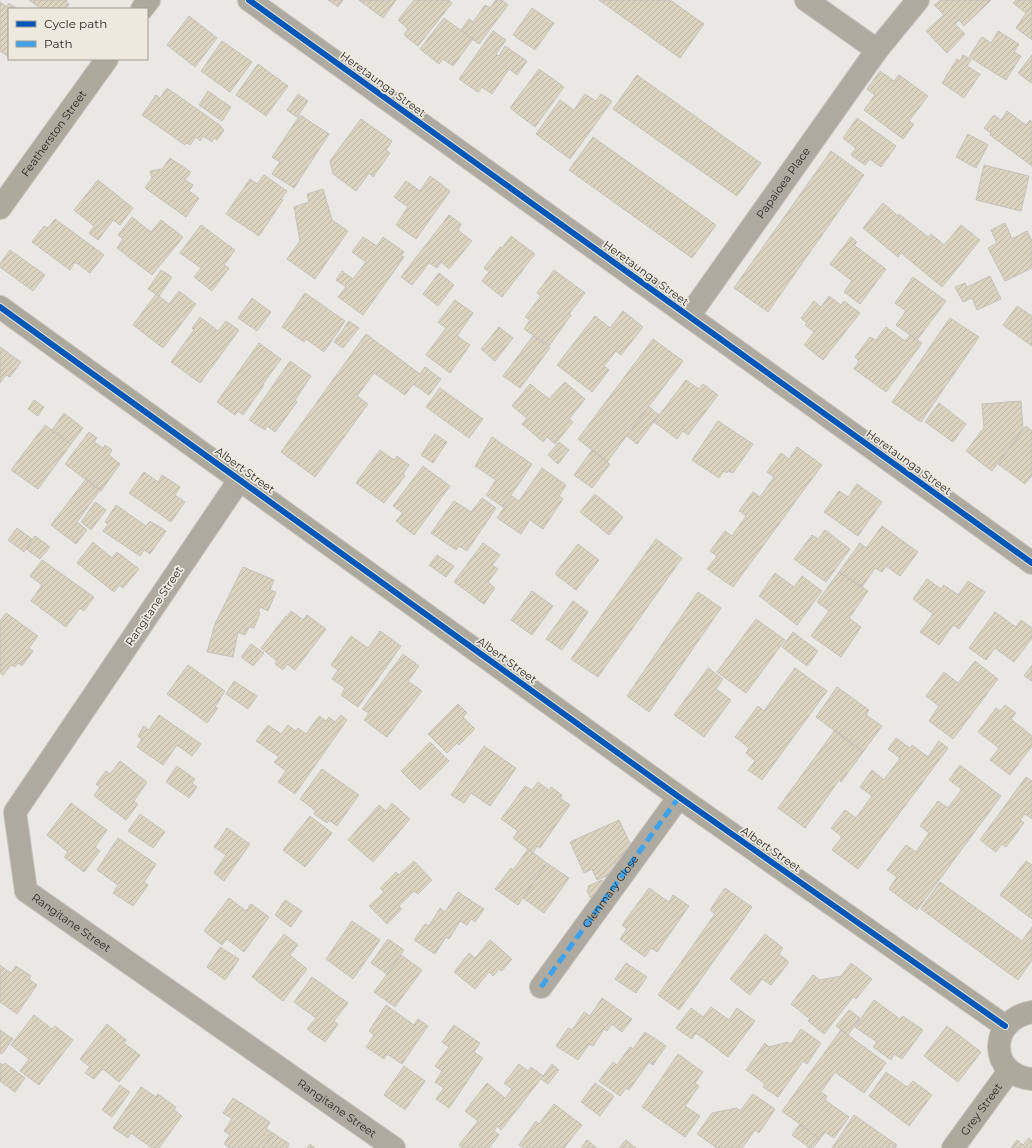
<svg xmlns="http://www.w3.org/2000/svg" width="1032" height="1148" viewBox="0 0 1032 1148" font-family="Montserrat,sans-serif">
<defs>
<pattern id="building-hatch" width="6" height="6" patternUnits="userSpaceOnUse"><rect width="6" height="6" fill="#dad3c0"/><path d="M-1 1l2-2M0 6l6-6M5 7l2-2" fill="none" stroke="#bbb5a5"/></pattern>
</defs>
<rect width="100%" height="100%" fill="#eae8e2"/>
<path fill="url(#building-hatch)" stroke="#c4c2bd" d="M29 0H67L66 2 69 4 66 9H41Z
M328 0H343L338 7Z
M359 0H396L383 18Z
M414 0H449L452 3 418 46 404 35 408 29 398 20Z
M496 0H502L508 5 479 44 461 30 469 19 473 22 485 5 490 8Z
M599 0H670L704 24 680 58Z
M940 0H991L964 26 959 20 955 24 965 34 947 53 926 31 944 15 934 5Z
M1016 0H1032V40L1016 28 1026 13 1013 3Z
M0 2 7 7 9 3 18 9H9V57L0 51Z
M532 8 554 23 535 50 513 35Z
M189 16 217 38 195 67 167 45Z
M444 18 473 39 453 66 443 59 439 64 420 49Z
M493 31 506 40 496 54 499 56 505 46 527 61 517 75 509 69 492 94 482 87 478 92 459 79Z
M998 31 1019 44 1014 52 1021 56 1006 80 969 57 982 37 991 43Z
M222 41 252 62 230 92 201 71Z
M963 55 971 60 967 66 980 74 964 98 942 83 957 59 960 61Z
M1032 55V82L1031 83 1018 73Z
M258 64 288 86 266 116 236 95Z
M539 69 564 87 535 127 510 108Z
M880 71 894 81 899 75 928 96 909 121 914 124 903 139 864 110 875 95 867 89Z
M637 75 761 163 737 196 613 109Z
M167 88 221 126V127L224 130 217 140 214 138 212 142 203 136 200 141 196 137 190 145 187 143 185 145 142 115 156 95 160 98Z
M208 91 231 107 222 121 199 105Z
M298 94 308 101 297 117 287 110Z
M585 94 596 101 601 94 612 101 570 159 536 134 560 100 574 110Z
M1007 111 1026 125 1030 120 1032 122V166L990 135 991 133 984 128 994 115 1001 120Z
M300 115 329 134 294 188 272 174 280 162 272 157Z
M857 118 896 146 881 167 870 159 865 165 851 155 856 148 843 138Z
M361 119 392 141 386 150 390 153 373 177 369 173 356 191 333 174 330 161Z
M968 134 988 145 976 168 956 157Z
M593 137 716 225 692 258 569 170Z
M831 151 864 175 768 312 734 288Z
M170 158 191 172 185 180 193 185 189 191 199 198 186 217 145 188 152 178 150 171 162 169Z
M984 165 1029 176 1021 211 976 200Z
M264 175 287 191 281 199 283 200 259 236 226 214 250 179 257 184Z
M430 176 450 191 416 239 396 225 408 207 394 197 406 181 420 191Z
M98 180 133 208 120 225 113 220 98 240 89 233 94 226 74 210Z
M323 189 332 220 348 231 315 279 287 259 300 241 294 207 309 202 307 194Z
M883 203 898 216 899 214 928 237 931 234 944 245 961 225 980 240 942 287 901 253 898 257 863 228Z
M449 215 461 224 458 230 472 241 449 269 441 262 437 268 429 263 412 285 401 277Z
M132 217 151 232 161 220 183 237 152 275 117 248 123 239 118 235Z
M55 219 104 255 90 273 75 262 70 270 32 242 44 226 48 228Z
M1005 223 1012 239 1027 231 1032 241V268L1005 281 988 248 997 243 991 230Z
M201 225 235 250 224 265 229 268 212 291 194 277 201 268 180 253Z
M511 236 535 254 502 297 482 281 489 272 484 268 500 247 502 248Z
M363 237 377 246 383 237 404 252 401 256 404 257 363 315 338 297 346 287 336 280 342 271 353 279 366 262 352 252Z
M851 237 857 242 854 245 886 269 860 304 844 292 852 281 830 264Z
M10 250 45 275 33 291 0 267V264Z
M161 270 172 277 159 296 148 289Z
M554 270 585 293 569 314 571 315 549 346 524 329 530 320 525 317 541 296 537 293Z
M439 273 454 285 438 306 423 294Z
M990 276 1001 299 977 310 972 298 963 302 955 287 965 283 967 287Z
M913 277 946 301 917 340 896 325 906 311 895 303Z
M179 291 196 304 163 348 133 325 156 294 169 304Z
M305 293 345 321 324 352 306 339 304 342 282 327Z
M829 296 841 305 844 301 860 313 823 360 804 345 814 332 805 325 807 323 801 318 814 301 821 307Z
M252 298 271 312 257 331 238 318Z
M455 300 473 313 457 336 470 345 450 373 426 355 446 328 438 322Z
M1017 306 1032 316V346L1003 325Z
M623 311 643 327 621 355 616 351 604 366 609 370 592 392 557 365 595 316 610 328Z
M200 317 218 331 226 321 239 330 200 383 171 362 194 330 192 328Z
M950 318 979 337 921 422 892 402Z
M349 321 359 328 343 348 334 342Z
M499 327 513 338 495 361 481 349Z
M886 327 905 341 910 335 922 343 886 392 854 369 859 361 855 357 870 337 876 340Z
M366 334 420 374 425 367 441 379 429 395 413 384 405 395 374 373 357 396 368 404 315 477 281 452Z
M533 336 550 348 520 388 503 376Z
M653 339 683 361 607 462 578 439Z
M259 343 281 359 263 384 264 385 243 415 238 411 235 415 217 402Z
M0 347 21 362 10 377 6 375 0 383Z
M290 361 311 376 295 400 297 402 275 432 267 426 265 430 249 420Z
M686 380 699 389 703 384 718 395 688 435 683 431 677 439 654 422Z
M565 382 585 399 569 419 573 422 555 444 547 437 543 442 522 424 527 418 512 406 530 384 549 399Z
M440 388 483 419 469 438 426 407Z
M34 400 44 407 38 416 28 409Z
M1021 401 1023 429 992 471 966 451 984 428 982 404Z
M939 403 966 424 953 442 925 422Z
M649 407 659 415 637 444 627 436Z
M64 413 83 428 71 444 52 430Z
M718 421 753 444 733 473 728 471 727 473 724 471 719 478 692 460Z
M45 425 71 444 38 489 11 470Z
M1026 426 1032 431V476L1025 484 998 464Z
M89 432 97 438 94 442 103 448 105 445 112 450 109 455 120 464 101 491 65 464Z
M435 434 447 442 433 463 421 455Z
M492 437 532 464 503 507 486 495 496 480 475 466Z
M559 442 569 450 558 464 548 455Z
M797 447 822 465 733 587 707 569 717 556 710 551 725 531 732 536 746 516 739 511 753 492 760 497 774 477 767 472 781 453 789 459Z
M380 450 394 460 397 456 409 465 403 474 405 476 384 503 356 483Z
M592 450 610 464 592 488 574 475Z
M423 466 450 486 414 535 396 521 403 513 393 506Z
M542 468 566 485 559 496 563 499 543 529 530 520 521 534 497 518 512 496 519 501Z
M144 472 158 482 162 475 180 487 175 495 185 502 171 522 129 493Z
M86 479 100 490 77 522 87 530 76 544 51 525Z
M857 484 882 502 858 536 824 512 839 491 848 497Z
M595 494 623 517 609 535 580 512Z
M482 498 496 508 467 551 459 546 456 550 431 533 454 501 471 512Z
M95 502 106 510 91 530 81 522Z
M116 505 146 526 150 521 166 531 150 554 144 550 140 556 103 531 108 524 105 522Z
M882 526 918 552 900 576 886 566 882 572 875 568 862 587 839 572 860 543 866 548Z
M17 528 32 539 24 552 8 540Z
M825 530 850 549 826 582 794 559 812 535 818 539Z
M35 536 50 547 40 559 26 549Z
M656 539 682 558 598 677 571 659Z
M93 542 112 558 117 552 139 569 123 588 119 585 114 592 77 563Z
M483 543 500 555 492 565 498 569 488 582 495 588 484 604 454 582Z
M578 544 599 560 576 590 555 574Z
M437 555 454 566 446 577 429 565Z
M42 560 94 597 84 611 80 608 66 627 31 601 42 585 30 576Z
M243 567 274 580 270 590 276 592 268 611 260 607 258 612 260 613 254 628 249 627 245 635 238 632 233 657 207 652 215 624Z
M839 572 868 591 849 618 861 627 841 657 811 636 829 611 817 602Z
M775 573 794 587 802 576 822 591 797 625 759 596Z
M927 579 941 589 944 585 958 595 968 581 985 592 959 629 953 625 939 645 920 632 933 614 913 599Z
M532 591 553 606 532 635 511 620Z
M698 592 721 608 649 712 627 696Z
M573 601 588 612 562 650 546 639Z
M291 611 303 620 307 615 326 629 295 670 287 664 283 670 275 664 277 661 261 648 286 616 287 617Z
M995 612 1016 627 1021 620 1032 628V638L1014 662 995 648 986 660 969 648Z
M6 613 38 636 29 648 33 651 22 666 18 663 15 667 11 665 3 675 0 673V621Z
M756 619 785 640 746 693 717 672Z
M380 631 401 646 358 707 341 695 345 688 332 679 338 670 331 665 351 636 368 648Z
M793 632 818 651 807 666 782 647Z
M251 644 264 653 253 666 241 657Z
M403 654 419 666 408 681 422 691 387 737 364 720 369 713 362 709Z
M975 661 998 679 953 739 929 721 939 706 926 696 944 672 958 683Z
M188 665 225 691 215 707 218 708 207 723 167 694Z
M1032 665V681L1024 676Z
M708 668 723 679 716 689 731 700 704 737 674 715Z
M795 668 827 691 762 780 748 770 755 761 746 753 749 748 735 737 758 706 764 711Z
M234 681 257 696 248 709 226 694Z
M837 687 869 710 866 715 882 726 863 752 816 717Z
M458 704 467 713 463 717 475 729 459 745 457 743 447 753 428 734Z
M1005 705 1016 713 1011 719 1032 736V746L1010 775 990 760 999 748 978 732 996 708 1000 711Z
M159 715 201 744 192 756 177 745 163 765 137 747 142 739 138 736 144 726 149 730Z
M341 715 347 720 295 794 278 782 286 771 274 762 279 757 256 741 268 725 281 734 288 725 296 731 298 728 306 734 319 716 326 721 329 717 335 722Z
M835 730 863 752 841 782 839 780 805 828 778 808Z
M896 738 910 748 912 745 928 757 939 741 948 748 858 869 832 850 842 837 831 828 845 810 856 818 872 796 860 787 872 770 884 780 900 758 888 749Z
M430 742 449 761 420 790 401 771Z
M484 746 516 768 490 806 471 793 464 803 451 795Z
M120 761 147 782 134 801 138 804 126 820 94 796 100 787 96 784 106 771 110 774Z
M960 765 1001 796 917 910 889 889 897 877 887 870 906 845 916 852 929 833 920 826 938 801 948 808 962 789 949 780Z
M177 766 195 779 192 783 197 787 189 798 166 782Z
M322 769 359 795 337 826 329 820 327 823 314 814 316 811 300 799Z
M1026 777 1032 781V819L1025 814 1020 820 1024 823 1006 847 1002 844 996 852 980 840Z
M538 782 549 790 551 787 562 795 560 798 570 805 540 848 537 846 533 853 513 838 518 831 501 819 525 786 532 790Z
M71 803 107 830 95 847 100 851 84 872 64 857 68 852 47 835Z
M392 803 410 819 373 862 348 840 379 805 386 811Z
M140 814 165 832 153 848 128 831Z
M310 816 332 833 305 867 283 850Z
M619 820 635 854 615 863 619 871 597 880 592 869 584 873 570 842Z
M227 828 250 844 224 881 214 873 226 855 214 847Z
M118 838 156 864 144 882 148 885 133 906 113 893 118 885 97 870Z
M528 849 547 863 518 905 495 889 511 868 513 870Z
M414 861 432 880 418 894 414 891 399 906 402 909 387 924 369 906 384 892 380 888 396 872 399 875Z
M1026 861 1032 865V919L1000 895Z
M547 863 569 878 544 913 523 898Z
M602 880 607 892 590 898 587 890 589 889 588 886Z
M940 882 1022 941 1032 927V960L1018 980 921 909Z
M649 888 669 902 673 895 689 906 657 952 651 948 645 957 620 939 627 929 622 925Z
M725 888 752 907 679 1010 658 995 715 914 710 910Z
M458 892 484 909 475 922 471 919 467 925 460 921 449 939 446 937 435 954 414 940 425 924 429 926 440 908 445 912Z
M229 898 246 911 251 904 269 917 244 952 227 939 222 945 204 931Z
M285 900 302 911 291 927 275 915Z
M352 921 380 940 353 979 326 959Z
M284 934 298 945 290 955 307 969 283 1001 252 977Z
M765 934 783 948 779 954 789 962 771 985 762 979 750 995 730 979Z
M388 939 404 950 387 974 371 963Z
M490 940 512 959 502 971 499 969 493 976 489 972 475 989 454 972 469 953 475 958Z
M220 947 239 959 225 980 207 967Z
M401 955 422 970 395 1007 374 992Z
M626 963 647 977 636 993 615 979Z
M851 963 872 979 856 999 853 997 824 1034 808 1021 810 1019 791 1004 813 975 820 980 841 976Z
M0 965 11 973 16 966 31 976 29 979 37 985 17 1014 0 1002Z
M312 977 348 1003 334 1021 338 1024 325 1042 307 1029 316 1018 294 1002Z
M602 998 632 1019 622 1032 612 1024 607 1031 604 1029 593 1046 589 1044 578 1060 556 1046 568 1028 572 1030 584 1012 590 1016Z
M874 1000 900 1019 903 1016 923 1030 902 1059 894 1054 891 1060 873 1047 877 1042 855 1027Z
M386 1005 414 1025 418 1019 428 1026 402 1064 387 1054 384 1059 366 1047 374 1035 369 1031Z
M711 1007 729 1020 737 1008 755 1021 728 1057 696 1033 692 1039 676 1028 691 1008 703 1017Z
M849 1010 860 1018 848 1035 836 1026Z
M34 1015 52 1029 55 1026 73 1040 39 1085 20 1071 29 1059 11 1045Z
M107 1024 126 1040 124 1043 140 1055 119 1082 103 1069 94 1079 85 1073 90 1067 80 1059Z
M454 1025 480 1043 474 1052 483 1058 449 1108 436 1099 444 1088 435 1082 442 1071 435 1066 449 1047 442 1042Z
M947 1026 981 1052 958 1082 924 1056Z
M801 1029 821 1043 807 1064 803 1061 778 1097 763 1087 765 1084 746 1070 765 1043 769 1047 788 1042 791 1044Z
M0 1030 13 1039 2 1054 0 1053Z
M841 1030 886 1063 864 1093 835 1072 821 1092 827 1096 825 1100 849 1117 834 1138 825 1132 820 1139 782 1111Z
M645 1032 666 1046 653 1065 649 1062 629 1090 626 1088 620 1096 599 1081 613 1062 617 1065 630 1047 633 1049Z
M678 1054 703 1072 695 1083 699 1086 685 1106 700 1116 685 1137 642 1107Z
M0 1063 3 1065 5 1063 25 1078 15 1092 0 1081Z
M519 1064 528 1071 531 1067 543 1076 501 1130 497 1126 494 1131 499 1135 489 1148H463L459 1145 478 1121 465 1111 487 1083 505 1098 512 1089 504 1083Z
M552 1064 559 1070 548 1084 541 1079Z
M404 1066 425 1081 405 1110 384 1095Z
M886 1072 907 1087 913 1081 932 1095 909 1126 869 1096Z
M595 1083 614 1096 600 1116 581 1102Z
M120 1085 130 1092 112 1117 102 1110Z
M141 1087 156 1097 158 1094 176 1107 174 1110 182 1116 159 1148H152L131 1133 128 1138 113 1128Z
M753 1094 775 1109 759 1133 755 1130 742 1148H717L697 1134 712 1113 737 1108 740 1111Z
M233 1098 270 1122 266 1129 273 1133 263 1148H230L224 1144 230 1135 224 1131 232 1119 223 1113Z
M554 1104 582 1125 564 1148H524L519 1145 536 1121 539 1124Z
M854 1115 897 1145 895 1148H832Z
M800 1124 820 1139 813 1148H810L792 1135Z
M273 1133 289 1144 287 1148H263Z
M1029 1138 1032 1141V1148H1011L1017 1140 1023 1145Z
M587 1140 597 1148H581Z
M626 1140 636 1148H619Z
M310 1144 315 1148H307Z"/>
<g fill="none" stroke-linecap="round" stroke-linejoin="round">
<g stroke="#c6c4c1" stroke-width="24">
<g id="street">
<path d="M249 0 1032 563"/>
<path d="M806 0 877 50"/>
<path id="s1" d="M689 316 877 50 918 0"/>
<path id="s2" d="M240 479 15 812 26 891 394 1148"/>
<path id="s3" d="M541 987 679 797"/>
</g>
</g>
<g stroke="#c6c4c1" stroke-width="24">
<g id="secondary">
<path d="M142 9 149 0"/>
<path id="s4" d="M0 208 107 59"/>
<path d="M0 307 679 797 1005 1026"/>
<path d="M1032 1012C987 1020 989 1076 1032 1079"/>
<path id="s5" d="M953 1148 1004 1078 1008 1069"/>
</g>
</g>
<use href="#street" stroke="#aeaaa0" stroke-width="22"/>
<use href="#secondary" stroke="#ada99d" stroke-width="22"/>
<path stroke="#3ea2eb" stroke-width="5" stroke-dasharray="10 5" stroke-linecap="butt" d="M541 987 679 797"/>
<g stroke="#ede9df" stroke-width="8">
<path id="cycleway" d="M249 0 1032 563
M0 307 679 797 1005 1026"/>
</g>
<use href="#cycleway" stroke="#0057b8" stroke-width="6"/>
</g>
<g text-anchor="middle" dominant-baseline="central" stroke-width="3.5" stroke-linejoin="round" paint-order="stroke">
<g font-size="11" fill="#292724" stroke="#ede9df">
<text transform="translate(383 84) rotate(36)">Heretaunga Street</text>
<text stroke="none"><textPath href="#s4" startOffset="92">Featherston Street</textPath></text>
<text stroke="none"><textPath href="#s1" startOffset="163">Papaioea Place</textPath></text>
<text transform="translate(646 273) rotate(36)">Heretaunga Street</text>
<text transform="translate(909 462) rotate(36)">Heretaunga Street</text>
<text transform="translate(245 470) rotate(36)">Albert Street</text>
<text transform="translate(154 606) rotate(-56)">Rangitane Street</text>
<text transform="translate(507 660) rotate(36)">Albert Street</text>
<text transform="translate(771 849) rotate(35)">Albert Street</text>
<text stroke="none"><textPath href="#s3" startOffset="118">Glenmary Close</textPath></text>
<text stroke="none"><textPath href="#s2" startOffset="537">Rangitane Street</textPath></text>
<text stroke="none"><textPath href="#s2" startOffset="861">Rangitane Street</textPath></text>
<text stroke="none"><textPath href="#s5" startOffset="48">Grey Street</textPath></text>
</g>
</g>
<rect x="8" y="8" width="140" height="52" fill="#ede9df" stroke="#9f9b94"/>
<rect x="16" y="21" width="20" height="6" fill="#0057b8" stroke="#9f9b94"/>
<text x="44" y="28" font-size="12" fill="#292724">Cycle path</text>
<rect x="16" y="41" width="20" height="6" fill="#3ea2eb" stroke="#9f9b94"/>
<text x="44" y="48" font-size="12" fill="#292724">Path</text>
</svg>
